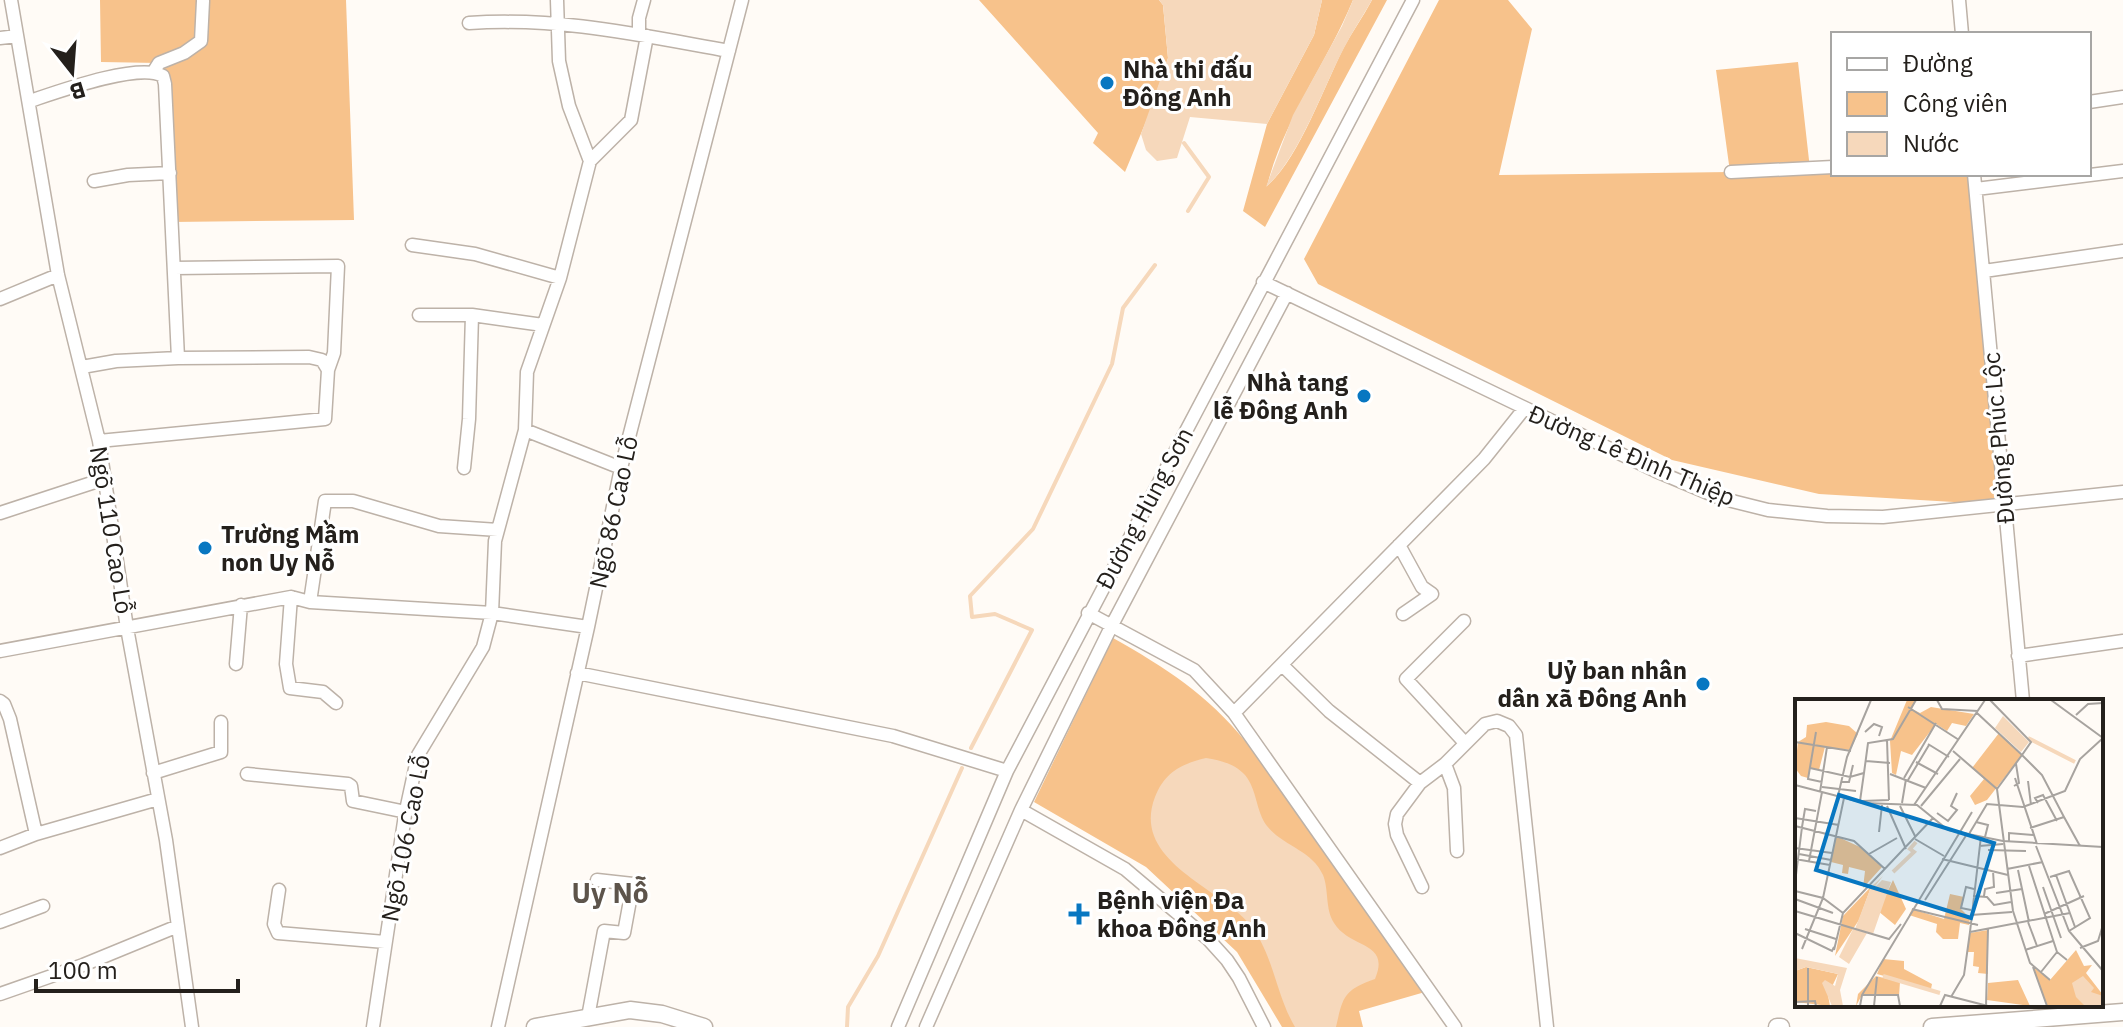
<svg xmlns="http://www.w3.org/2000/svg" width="2123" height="1027" viewBox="0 0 2123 1027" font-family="'IBM Plex Sans',sans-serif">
<rect width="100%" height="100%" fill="#fffbf6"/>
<path fill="#f7c28b" d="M100 0H346L354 220 172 222 158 63 101 62Z
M979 0H1159L1163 5 1168 58 1150 112 1125 172 1093 143 1098 133Z
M1322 0H1353C1327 63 1284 119 1267 186 1298 160 1324 87 1343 49 1352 32 1363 17 1372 0H1387L1265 227 1243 211 1267 124 1314 35Z
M1439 0H1508L1532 29 1499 175 1730 172 1716 70 1798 62 1810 169H1833V174H1974L2004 505 1819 494 1672 460 1318 284 1304 259Z
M1113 638C1166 668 1207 694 1246 742L1425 992 1359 1011 1363 1027H1282L1237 952 1146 867 1034 802Z"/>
<path fill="#f6d8bb" d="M1159 0H1322L1314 35 1267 124 1190 117 1177 158 1157 161 1146 150 1141 134 1168 58 1163 5Z
M1353 0H1372C1363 16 1352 32 1344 48 1323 88 1299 158 1266 187L1293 115 1342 26Z
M1206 758C1220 760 1235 764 1245 775 1257 789 1256 812 1267 826 1283 846 1312 850 1323 875 1329 890 1325 909 1334 923 1350 949 1391 941 1375 979 1344 990 1343 996 1336 1027H1295C1276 995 1274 956 1251 926 1222 888 1130 862 1155 797 1165 772 1181 764 1206 758Z"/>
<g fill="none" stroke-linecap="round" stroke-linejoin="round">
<path stroke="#f6d8bb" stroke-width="4" d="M1184 143 1209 177 1188 211
M971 748 1032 630 995 614 972 617 970 596 1033 529 1112 364 1123 308 1155 265
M847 1027 848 1007 878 956 962 768"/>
<g stroke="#bdb2a8" stroke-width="15">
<path id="minor" d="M11 0 58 275 99 441 127 628 166 840 192 1027
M557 0 559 61 569 106 590 161
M1959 0 1962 34
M469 23C561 17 639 35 729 51
M639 33V18L644 0
M0 38 17 36
M154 71 159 63 184 53 201 41 203 1
M30 101C57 92 139 62 163 76L165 84 178 358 116 361 82 367
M2089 102 2123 97
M1731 172 1833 167
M1974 174 2023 701
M94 181 128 175 170 173
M1976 189 2123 171
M412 245 475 254 560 278
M1984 271 2123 251
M1263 282 1656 471 1720 498 1768 510 1827 516 1883 517 2123 492
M0 299 58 275
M419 315H472L543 325
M178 358 309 357 322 360 328 370
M525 430 621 468
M99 441 325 419 328 370 334 353 338 266 174 268
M464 468 469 419 472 315
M0 513 104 479
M1399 545 1422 587 1432 594 1403 614
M291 597 286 664 290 688 323 692 336 703
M310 602 325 501H353L439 526 498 530
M1088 613 1194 670 1234 713 1455 1027
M1464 621 1406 679 1465 743
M0 651 291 597 310 602 492 613 588 627
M2018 656 2123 641
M236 664 241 605
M1282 665 1329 711 1420 783
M577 673 893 736 1007 771
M0 701 4 704 10 719 36 834
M1234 713 1484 459 1524 409
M1445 764 1454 788 1457 851
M153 773 221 752V722
M247 774 348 784 351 786 353 801 406 812
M1021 810 1125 869 1208 939 1227 960 1239 978 1264 1027
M0 848 36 834 158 799
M1422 887 1397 835 1395 824 1397 814 1420 783 1445 764 1485 724 1497 721 1509 726 1516 735 1547 1027
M279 890 274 924 278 933 385 942
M0 922 43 906
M0 994 83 965 178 926
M588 1017 604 931 624 933 633 884 597 880
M373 1027 405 815 418 755 483 647 492 613 495 541 525 430 527 372 560 278 590 161 631 120 647 36
M498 1027 588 627 621 468 742 0
M898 1027 1007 771 1413 0
M926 1027 1021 810 1112 625 1287 293"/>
</g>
<g stroke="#bdb2a8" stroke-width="19">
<path id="major" d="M535 1027 630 1010 662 1014 704 1027
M1777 1027H1781
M1932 1027 2123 1012"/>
</g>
<use href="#minor" stroke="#fff" stroke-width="12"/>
<use href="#major" stroke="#fff" stroke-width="16"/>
</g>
<g fill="#0877c1" stroke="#fff" stroke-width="3">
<circle cx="1107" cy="83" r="8"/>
<circle cx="1364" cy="396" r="8"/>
<circle cx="205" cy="548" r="8"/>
<circle cx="1703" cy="684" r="8"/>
<path d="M1075 902h8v8h8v8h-8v8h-8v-8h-8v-8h8z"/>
</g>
<g text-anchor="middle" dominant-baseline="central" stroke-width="6" stroke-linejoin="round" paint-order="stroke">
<g font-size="24" font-weight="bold" fill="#24201c" stroke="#fff" text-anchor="start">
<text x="1123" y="69">Nhà thi đấu<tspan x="1123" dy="28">Đông Anh</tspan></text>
<text x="1348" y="382" text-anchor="end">Nhà tang<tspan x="1348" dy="28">lễ Đông Anh</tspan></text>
<text x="221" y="534">Trường Mầm<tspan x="221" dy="28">non Uy Nỗ</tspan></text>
<text x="1687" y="670" text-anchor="end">Uỷ ban nhân<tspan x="1687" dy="28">dân xã Đông Anh</tspan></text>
<text x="1097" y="900">Bệnh viện Đa<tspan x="1097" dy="28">khoa Đông Anh</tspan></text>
</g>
<g font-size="24" fill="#24201c" stroke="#fff">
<text transform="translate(1998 438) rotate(-95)">Đường Phúc Lộc</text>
<text transform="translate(1632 455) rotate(23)">Đường Lê Đình Thiệp</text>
<text transform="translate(1144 508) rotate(-62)">Đường Hùng Sơn</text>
<text transform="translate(613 512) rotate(-78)">Ngõ 86 Cao Lỗ</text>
<text transform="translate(112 530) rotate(81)">Ngõ 110 Cao Lỗ</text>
<text transform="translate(405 838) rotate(-79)">Ngõ 106 Cao Lỗ</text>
</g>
<g font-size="28" font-weight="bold" fill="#5d544b" stroke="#fff">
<text x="610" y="892">Uy Nỗ</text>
</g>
</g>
<g transform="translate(1795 699)">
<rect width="308" height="308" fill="#fffbf6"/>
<path d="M112 1H121L117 10 125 14 136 8 179 15 171 27 157 24 152 32 141 25 117 56 106 52 101 76 97 74 95 42ZM31 23 54 27 63 35 55 51 30 48 24 71 15 69 13 79 6 77 0 69 3 43 11 38 12 26ZM204 34 227 56 192 101 180 106 175 97 189 80 177 69ZM41 137 65 148 87 168 68 189 70 172 54 168 53 175 47 174 48 166 36 163ZM89 174 76 188 64 221 40 257 48 217ZM98 181 111 210 100 226 83 212ZM155 195 169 198 166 210 175 219 174 226 165 224 163 240H148L141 233 142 225 114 216 117 210 149 220ZM193 231V275L183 274 184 268 178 267 179 253H172L175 234ZM281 251 289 267 297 266 291 274 308 296 291 307H252L238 268 255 281ZM88 260 109 262V270L137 285 136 290 82 275ZM11 268 43 275 33 296 35 307 0 303V272ZM81 277 105 283 104 297 67 296 61 307 63 295ZM223 281 235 307 192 301 193 284Z" fill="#f7c28b"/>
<path d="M208 17 234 43 226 53 200 29ZM88 177 78 190 87 181 96 183 78 235 60 230 76 188ZM58 230 72 234 54 265 44 258ZM0 259 52 269 45 291 48 307H37L27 284 30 281 40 287 43 275 11 268 0 272ZM288 277 299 289 296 293 308 297 306 307H290L281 298 277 284Z" fill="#f6d8bb"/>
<path fill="none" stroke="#f6d8bb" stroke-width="4" d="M233 39 280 63M98 173 119 153 115 150 121 143M88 277 145 294"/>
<path fill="none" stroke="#a7a39f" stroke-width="2" d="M142 1 147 10 183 12M256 1 308 39M113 8 164 41M182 14 227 56 236 43 195 1M281 16 293 5 308 4M21 33 13 80 27 83M70 33 79 25 87 28 84 37M92 41 94 101M0 43 56 52M133 45 154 58M158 52 202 90 218 212 235 264 255 281M71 62 95 64M121 63 143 75M15 69 55 78 69 74 65 102M69 74 73 44 98 40 121 1M95 75 131 89M109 79 141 24M220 79 242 145M113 81 134 46M233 82 236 106M47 83H54L58 66M0 86 69 104 122 106 153 131 208 142 308 148M219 87 224 84 221 65M27 88 61 92M202 90 227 56 247 76 269 118M25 93 32 48M43 97 52 58 76 1M67 102 94 101M107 104 111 80M243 104 240 99 248 96 262 122M119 106 190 1M92 107 111 150M105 107 120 137M126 107 165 60M142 114 153 122 162 111 156 107 162 94M0 119 44 126M181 123 193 126 190 138M0 127 59 142 90 170M7 128 10 110 21 112M235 129 269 118 285 147M84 133 87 106M174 135 192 105 228 108 270 92 285 60 308 39M186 137 175 233 275 214M120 140 149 157M214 143V134L238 136M184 147 208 145M241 147 274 232 308 272M0 149 37 154M193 151 231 152M4 155 36 161M74 155 102 139M0 160 35 166M147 160 213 176M14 162 27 93M234 167 262 253 272 261M212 170 248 163M223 171 234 223M1 176 7 128M261 176 280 228M255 178 274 172 295 219 274 232M248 188 266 239M0 192 28 199 48 214M201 194 227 190M178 197 192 198 199 206 216 203M189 197 190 190 199 188 198 172M0 200 38 214M130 201 172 135M117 210 183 226M176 211 166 209 171 188 179 190M0 212 94 240 106 225M249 215 289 197M176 216 217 213M233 223 242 247M10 230 41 240M0 234 37 252 39 248M285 249 303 242 307 229M7 250 28 199 49 99M39 251 48 214 138 119M230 251 258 242M238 268 252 307M246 273 262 253M67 296H103L105 307M156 298 169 276 175 233M0 303 20 302 21 307M13 307V269M65 307 67 296 177 113M79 307 82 278M145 307 150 296 193 307M191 307 193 230"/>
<path fill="#0877c1" fill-opacity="0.15" stroke="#0877c1" stroke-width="4" d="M44 96 199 144 176 219 21 171Z"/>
<rect width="308" height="308" fill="none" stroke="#24201c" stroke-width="4"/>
</g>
<rect x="1831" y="32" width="260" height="144" fill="#ffffff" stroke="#a7a6a4" stroke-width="2"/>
<rect x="1847" y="58" width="40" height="12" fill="#ffffff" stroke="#a7a6a4" stroke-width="2"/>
<text x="1903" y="72" font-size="24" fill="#24201c">Đường</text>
<rect x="1847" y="92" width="40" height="24" fill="#f7c28b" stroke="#a7a6a4" stroke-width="2"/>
<text x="1903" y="112" font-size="24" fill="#24201c">Công viên</text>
<rect x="1847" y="132" width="40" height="24" fill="#f6d8bb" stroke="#a7a6a4" stroke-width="2"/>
<text x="1903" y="152" font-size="24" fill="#24201c">Nước</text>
<g transform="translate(72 72) rotate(163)" stroke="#ffffff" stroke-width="6" paint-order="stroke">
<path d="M0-6L14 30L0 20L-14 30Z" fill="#24201c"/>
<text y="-12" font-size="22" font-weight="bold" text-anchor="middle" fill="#24201c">B</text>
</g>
<path d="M36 979v12h202v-12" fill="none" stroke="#24201c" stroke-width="4"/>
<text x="48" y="979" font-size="24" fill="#24201c" stroke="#ffffff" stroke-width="6" paint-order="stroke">100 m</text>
</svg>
